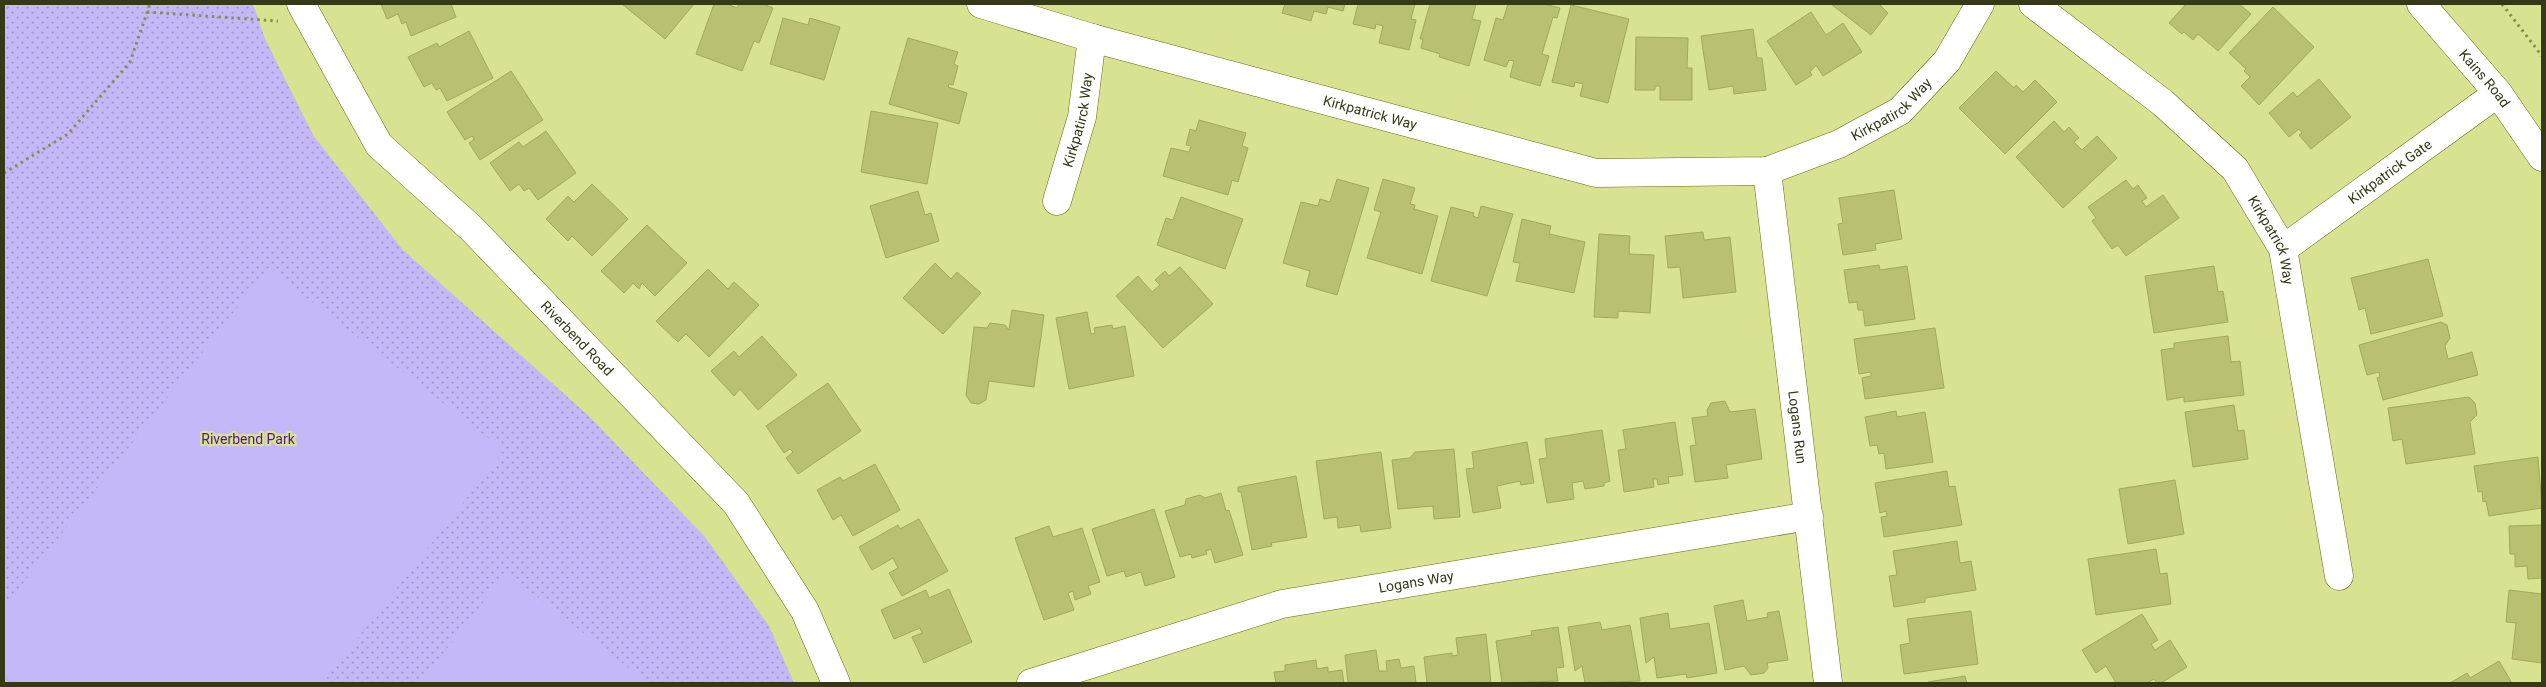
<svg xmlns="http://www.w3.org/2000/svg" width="2546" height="687" viewBox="0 0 2546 687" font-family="Roboto,sans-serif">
<defs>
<pattern id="grass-dots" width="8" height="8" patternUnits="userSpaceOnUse" patternTransform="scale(1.25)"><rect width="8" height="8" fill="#c5b8f8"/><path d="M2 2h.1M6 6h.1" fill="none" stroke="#a197c8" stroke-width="1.8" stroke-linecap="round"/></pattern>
</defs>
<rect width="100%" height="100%" fill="#d9e290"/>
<path fill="url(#grass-dots)" d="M4 4H253L265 39 313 135 402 249 590 417 705 537 769 626 794 683H4Z"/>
<path fill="#c5b8f8" d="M268 268 504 450 323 683H14L4 676V608Z
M506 573 648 683H420Z"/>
<path fill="#b9c070" stroke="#a2a959" d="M381 4H451L456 17 411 36 406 22 402 24 398 14 387 19Z
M622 4H694L665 39Z
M714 4H727L737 8 739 4H763L773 8 759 43 754 41 742 71 696 54Z
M1285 4H1345L1343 11 1328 7 1326 14 1314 11 1311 21 1282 13Z
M1358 4H1415L1411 19 1416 20 1409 50 1379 43 1383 26 1376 24 1375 29 1353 24Z
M1430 4H1476L1472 19 1481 21 1469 66 1439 57 1440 54 1421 48 1423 39H1420Z
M1508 4H1544L1560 8 1557 18 1553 17 1542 54 1549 56 1540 86 1510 77 1514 61 1509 60 1506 67 1484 60 1496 18 1503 20Z
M1831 4H1879L1888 13 1871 35Z
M2186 4H2239L2251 14 2218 51 2198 34 2193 40 2184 32 2182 34 2169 23Z
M1571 5 1629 19 1608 103 1580 96 1583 84 1575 82 1574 87 1552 82Z
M2273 7 2314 47 2259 105 2241 86 2250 77 2244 71 2246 69 2229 53Z
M1811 12 1826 35 1843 23 1862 52 1823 76 1816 65 1810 72 1812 75 1796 85 1767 41Z
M783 18 808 25 810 18 840 27 824 80 770 64Z
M1753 29 1757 58H1762L1766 90 1734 94 1733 86 1709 90 1701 36Z
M469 31 493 78 447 101 440 88 436 90 432 83 424 87 408 57 437 43 439 47Z
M1636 37 1688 38 1687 68H1692V100H1660V86H1655V90H1635Z
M908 38 958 52 954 64 958 66 953 85 949 84 948 87 967 93 959 124 889 104Z
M511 71 543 120 480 160 469 143 474 139 472 136 465 140 447 112Z
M1996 71 2014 88 2016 85 2023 92 2035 80 2057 102 2005 154 1959 108Z
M2319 79 2351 117 2311 149 2299 135 2302 133 2299 129 2289 137 2269 113 2293 92 2297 97Z
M871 111 938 123 927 184 861 172Z
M1199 120 1246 133 1242 146 1248 148 1238 182 1232 180 1228 195 1163 176 1171 148 1189 152 1191 146 1186 145 1190 129 1196 131Z
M2054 121 2064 132 2069 127 2079 138 2074 142 2082 150 2097 136 2117 158 2063 208 2016 157Z
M546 131 576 173 538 200 529 188 524 191 519 184 510 191 490 163 519 142 523 147Z
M1337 179 1369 188 1337 295 1306 286 1310 271 1283 263 1301 202 1318 206 1320 199 1330 202Z
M1383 179 1415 188 1410 204 1415 205 1414 209 1438 216 1422 274 1367 258 1381 212 1374 210Z
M2126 180 2133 189 2138 185 2147 198 2142 201 2146 207 2163 195 2179 218 2126 256 2118 245 2112 249 2092 221 2096 218 2088 207Z
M592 184 628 219 592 256 572 236 568 241 546 219 568 196 574 202Z
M1894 190 1902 239 1875 244 1876 250 1843 255 1838 224 1843 223 1839 198Z
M918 191 925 215 931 213 939 241 886 258 870 206Z
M1181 197 1243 219 1225 269 1157 245 1166 218 1173 220Z
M1481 206 1513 214 1487 296 1431 281 1451 207 1474 213 1473 216 1478 218Z
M1522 219 1551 226 1549 234 1585 242 1574 293 1516 281 1520 263 1513 262Z
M647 225 687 263 655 296 642 283 639 289 633 283 624 293 601 271Z
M1703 232 1704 240 1730 237 1736 292 1683 298 1680 267 1668 268 1665 236Z
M1599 234 1630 236 1629 254 1654 255 1650 313 1618 311V318L1594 317Z
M2428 259 2443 316 2371 334 2365 308 2359 310 2351 278Z
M935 263 951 279 957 272 981 293 943 334 903 298Z
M1879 265 1880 270 1907 266 1915 319 1865 326 1863 310H1858L1857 302 1849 303 1844 270Z
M2214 266 2218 292 2223 291 2228 322 2154 333 2145 276Z
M1180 267 1213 304 1163 348 1116 296 1138 276 1152 292 1160 285 1155 280 1165 271 1169 276Z
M708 269 728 289 734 282 759 305 709 357 686 334 678 342 656 321Z
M1012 310 1044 315 1034 387 989 381 986 400 979 404 971 403 966 395 974 327 987 328 990 323 1005 325 1009 330Z
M1087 312 1091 334 1095 333 1094 328 1112 325 1113 329 1125 326 1134 376 1069 389 1056 318Z
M2441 322 2447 325 2450 338 2445 346 2448 359 2472 352 2478 375 2383 400 2377 378 2380 377 2379 372 2367 375 2359 345Z
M1935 328 1944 388 1865 399 1862 378 1871 376V372L1859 374 1854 339Z
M762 336 797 375 758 410 740 389 734 396 711 371 734 351 739 357Z
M2228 336 2231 362 2240 361 2244 395 2184 402V397L2167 400 2161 350 2174 348V343Z
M828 383 861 431 798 474 786 458 793 452 790 449 784 453 766 426Z
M2469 397 2475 403 2477 415 2470 422 2475 454 2406 464 2402 439 2393 441 2388 408Z
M1725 401 1730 412 1755 409 1762 459 1726 465 1728 478 1695 482 1690 446 1696 445 1692 418 1708 416 1707 410 1711 403Z
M2234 405 2238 431 2244 430 2248 459 2193 467 2185 412Z
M1896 411 1897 417 1925 412 1933 462 1886 469 1884 453 1879 454 1877 445 1870 446 1865 417Z
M1675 422 1683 475 1668 477 1669 483 1658 485 1657 479H1653L1654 487 1624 492 1618 450 1626 449 1623 430Z
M1602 430 1610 481 1604 483V486L1585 489 1583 481 1572 483 1574 499 1547 503 1539 459 1547 458 1545 439Z
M1527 442 1534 483 1521 485 1520 481 1497 486 1501 508 1473 513 1466 469 1474 468 1472 452Z
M1454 449 1460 517 1434 519 1433 506 1398 509 1392 460 1410 458 1415 452Z
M1381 452 1391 528 1361 532 1360 525 1338 528 1337 517 1324 519 1316 461Z
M2538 457 2542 508 2489 516 2486 501 2483 502 2482 491 2478 492 2474 466Z
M875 464 900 510 853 536 841 515 833 520 817 490 840 477 843 481Z
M1947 471 1949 487 1955 486 1962 525 1884 537 1881 517 1887 516 1886 511 1880 513 1875 483Z
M1296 476 1307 537 1271 543 1272 546 1252 550 1241 492H1238V487Z
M2175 480 2184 534 2128 544 2119 489Z
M1221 493 1226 511 1229 510 1243 555 1215 563 1211 549 1206 551 1207 554 1192 558 1191 554 1180 557 1165 511 1185 505 1186 499 1200 495 1205 498Z
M1154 509 1175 577 1145 586 1141 572 1126 577 1124 571 1107 576 1092 529Z
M919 519 948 571 902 596 889 573 898 568 893 558 872 570 859 547 898 525 900 529Z
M2542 525V578L2528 579 2527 566 2515 567V554H2510L2509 526Z
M1049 526 1053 537 1082 528 1100 582 1088 586 1091 594 1075 600 1073 591 1068 593 1074 610 1044 620 1015 538Z
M1957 541 1960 563 1971 561 1976 590 1925 598V602L1894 607 1889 576 1897 575 1893 551Z
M2156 549 2160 574 2167 573 2171 604 2096 615 2088 559Z
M949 589 972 642 924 663 912 637 922 633 920 628 894 639 881 610 926 590 929 598Z
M2509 590 2542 594V663L2512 659 2516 623 2506 622Z
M1743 600 1747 621 1768 617 1767 613 1779 611 1788 660 1767 663 1768 668 1764 673 1751 675 1744 666 1725 670 1714 606Z
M1971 611 1978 664 1904 674 1900 645 1910 643 1907 619Z
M1668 613 1670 629 1709 623 1717 673 1687 678 1686 674 1657 678 1654 657 1646 663 1640 618Z
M2142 614 2158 640 2151 644 2155 650 2170 640 2187 667 2161 683H2157L2154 679 2147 683H2116L2106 666 2096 673 2082 650Z
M1600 622 1602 630 1630 625 1640 681 1585 683 1582 666 1575 671 1568 627Z
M1558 627 1564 667 1556 668 1558 681 1502 683 1496 641 1532 635 1531 631Z
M1486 634 1491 683H1427L1424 657 1452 653V656L1458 655 1456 638Z
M1376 650 1379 671H1387L1386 661 1399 659 1401 668 1414 666 1416 683H1348L1345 655Z
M1316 660 1317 669 1328 667V672L1342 670 1344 683H1276L1274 672 1285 671V665Z
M2499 661 2512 683H2450L2467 673 2470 678Z
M1965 676 1967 683H1928V682Z"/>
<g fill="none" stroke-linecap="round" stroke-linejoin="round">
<g stroke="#656a13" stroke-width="29">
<g id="minor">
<path id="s1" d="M301 4 379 145 471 228 736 503 805 611 836 683"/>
<path id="s2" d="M981 4 1092 38 1596 173 1767 171 1839 144 1900 111 1947 61 1980 4"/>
<path id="s3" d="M2033 4 2163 103 2235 169 2283 249 2339 576"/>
<path id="s4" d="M2421 4 2498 93 2542 157"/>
<path id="s5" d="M1767 171 1828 683"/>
<path id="s6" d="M1057 201 1082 117 1092 38"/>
<path id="s7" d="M2283 249 2498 93"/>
<path id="s8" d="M1031 683 1282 604 1809 516"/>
</g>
</g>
<path stroke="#898f54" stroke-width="3" stroke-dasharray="2.5 4" stroke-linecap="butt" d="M2502 4 2542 56
M147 12 278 21
M4 173 68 134 130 62 150 4"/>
<use href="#minor" stroke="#fff" stroke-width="28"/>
</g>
<g text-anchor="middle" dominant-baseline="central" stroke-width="4.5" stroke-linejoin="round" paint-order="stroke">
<g font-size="14" fill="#363917" stroke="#d9e290">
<text stroke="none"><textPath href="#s4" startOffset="98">Kains Road</textPath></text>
<text stroke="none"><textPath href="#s2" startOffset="949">Kirkpatirck Way</textPath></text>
<text stroke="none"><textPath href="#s2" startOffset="404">Kirkpatrick Way</textPath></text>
<text stroke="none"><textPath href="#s6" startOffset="84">Kirkpatirck Way</textPath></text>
<text stroke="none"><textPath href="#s7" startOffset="132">Kirkpatrick Gate</textPath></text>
<text stroke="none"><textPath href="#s3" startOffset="342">Kirkpatrick Way</textPath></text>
<text stroke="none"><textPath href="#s1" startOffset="438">Riverbend Road</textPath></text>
<text stroke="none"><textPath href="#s5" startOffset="258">Logans Run</textPath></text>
<text stroke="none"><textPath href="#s8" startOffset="399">Logans Way</textPath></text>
</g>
<g font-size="14" fill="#4f11a1" stroke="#d9e290">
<text x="248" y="439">Riverbend Park</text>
</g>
</g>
<rect width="2546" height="687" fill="none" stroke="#363917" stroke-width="10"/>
</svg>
